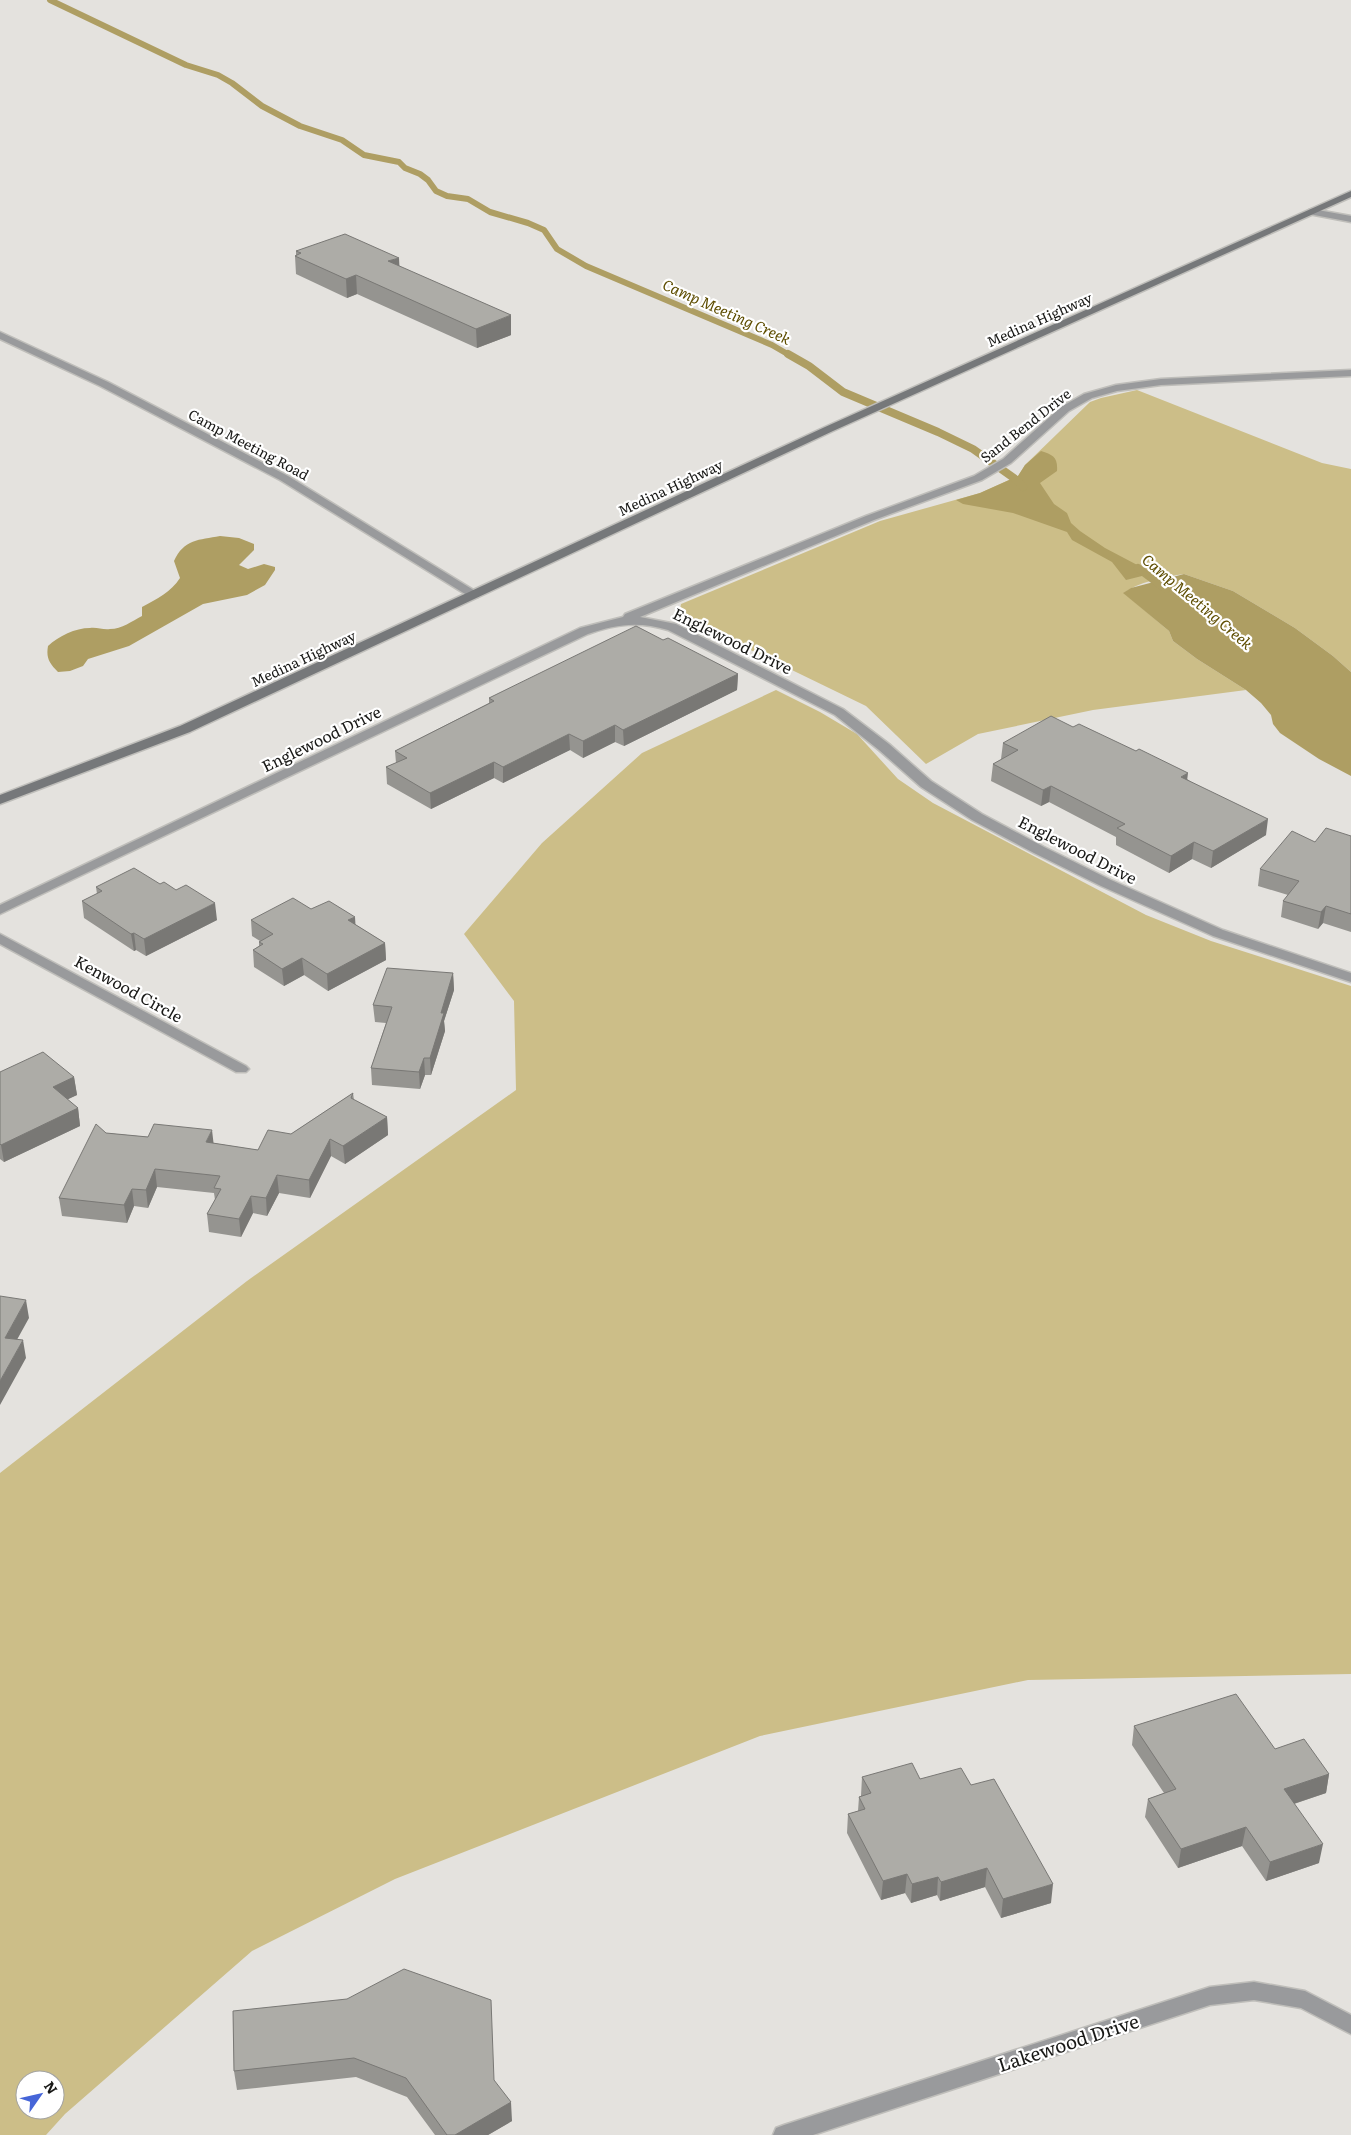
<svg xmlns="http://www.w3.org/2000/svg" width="1351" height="2135" viewBox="0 0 1351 2135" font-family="Literata,serif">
<rect width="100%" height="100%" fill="#e4e2de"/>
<path fill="#ccbe88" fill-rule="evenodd" d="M1137 390 1322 463 1351 469V672L1333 656 1295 628 1233 591 1184 574C1167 576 1136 583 1124 593L1169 631 1173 641 1197 659 1246 690 1093 710 978 734 926 764 866 706 689 620 680 610 681 604 880 521 980 493 1018 476 1025 465 1090 402 1101 398Z
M776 690 820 712 857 734 898 779 933 803 1146 915 1211 941 1351 986V1674L1028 1680 760 1736 395 1879 252 1951 65 2114 46 2135H0V1473L247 1281 516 1090 514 1001 464 934 542 843 642 753ZM25 2080H55V2110H25Z"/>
<path fill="#ae9e63" d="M1041 451C1053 455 1058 457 1057 471L1040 483 1054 504 1067 513 1071 523 1080 531 1105 548 1143 568 1150 574 1126 580 1112 562 1072 540 1067 532 1013 513 963 504 956 500 980 493 1018 476 1025 465Z
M220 536 239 538 254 544V550L239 565 248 569 264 564 275 567V570L265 585 247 595 203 604 129 646 88 659 83 666 70 671 58 672C49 663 46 658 48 646 59 636 75 628 90 628 97 627 103 630 110 629 122 629 132 621 142 616V607C157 599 171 592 180 578L174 561C184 539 199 540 220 536Z
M1184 574 1233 591 1295 628 1333 656 1351 672V776L1319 759 1280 733 1273 724 1271 715 1261 703 1246 690 1197 659 1173 641 1169 631 1123 593 1131 588Z"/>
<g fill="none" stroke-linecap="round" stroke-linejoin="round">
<path stroke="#ae9e63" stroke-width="6" d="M50 0 186 65 218 75 232 83 262 106 300 126 342 140 364 155 399 162 405 168 420 174 428 180 436 191 447 196 468 199 490 212 528 223 544 230 557 249 586 266 772 345 791 356"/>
<path stroke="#ae9e63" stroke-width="8" d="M788 354 809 366 843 392 938 432 973 449 1018 481 1023 487
M1138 568 1166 589"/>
<g stroke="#bfbeba" stroke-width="3">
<path id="street" d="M1312 209 1351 216V222L1309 214V210Z
M0 332 108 382 288 476 480 594 478 597H470L280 480 100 386 0 339Z
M1351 370V376L1161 385 1117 391 1092 398 1069 411 1011 463 982 480 874 520 640 617 676 624 843 709 889 744 931 781 982 814 1044 847 1111 880 1223 930 1351 973V982L1213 936 1101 886 1034 853 972 820 921 787 879 750 835 715 668 630C639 621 616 624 588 634L0 914V905L580 628 623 617 625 614 866 516 974 476 1003 459 1061 407 1084 394 1116 385 1161 379Z
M0 934 246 1066 249 1069 246 1072H236L0 944Z
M1254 1982 1305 1991 1351 2015V2034L1301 2008 1254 2000 1210 2005 813 2135H773L776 2128 784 2125 1210 1987Z"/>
</g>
<g stroke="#bfbeba" stroke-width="3">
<path id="secondary" d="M1351 191V197L833 431 190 732 0 804V795L180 726 825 427Z"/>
</g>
<use href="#street" fill="#999a9c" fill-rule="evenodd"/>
<use href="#secondary" fill="#76787a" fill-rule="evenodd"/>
</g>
<path fill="#959490" d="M296 251 399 266 511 335 477 348 357 294 347 298 296 274 295 256 296 255Z
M663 640 738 674 737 690 624 746 615 742 583 758 570 750 503 783 494 778 431 809 387 784 386 767 396 763 395 751 489 703V698Z
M1073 727 1187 779 1266 835 1211 868 1192 859 1169 873 1116 845V837L1049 802 1041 806 991 781 993 764 1002 759H1001L1003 743Z
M1351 836V932L1323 923 1318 929 1281 917 1283 901 1288 895 1258 886 1260 869 1315 842Z
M96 887 217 920 146 956 136 950 134 951 84 918 82 901 97 894Z
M311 909 356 925 385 943 386 960 328 991 304 975 284 986 254 967 253 950 259 946V942L260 941 252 936 251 920Z
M453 973 454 990 444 1021 445 1031 431 1075H425L420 1089 372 1085 371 1068 386 1023 375 1022 373 1005Z
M0 1072 74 1077 77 1095 67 1099 78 1108 80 1126 4 1162 0 1159Z
M353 1093 354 1100 387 1117 388 1135 345 1164 331 1156 310 1198 279 1193 267 1216 253 1213 241 1237 209 1232 207 1214 215 1200 214 1193 157 1187 148 1208 134 1206 127 1223 62 1216 59 1198 106 1133 213 1143 258 1150 291 1134Z
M1134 1726 1275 1749 1329 1774 1326 1793 1294 1804 1319 1863 1266 1881 1242 1846 1178 1868 1145 1817 1148 1799 1164 1793 1132 1745Z
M862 1777 920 1779 971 1785 1051 1903 1001 1918 985 1887 940 1901 937 1895 911 1903 905 1893 881 1900 847 1833 848 1814 858 1811 859 1797 861 1796Z
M233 2011 494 2080 512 2121 488 2135H435L407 2097 356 2077 237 2090 234 2071Z"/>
<path fill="#797875" d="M399 258 400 277 388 261Z
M356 275 357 294 347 298 346 279Z
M511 315V335L477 348 476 329Z
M738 674 737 690 624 746 623 730Z
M615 725V742L583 758V741Z
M569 734 570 750 503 783V767Z
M494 762V778L431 809 430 793Z
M1188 773 1186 789 1181 777Z
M1051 786 1049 802 1041 806 1043 790Z
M1268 819 1266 835 1211 868 1213 851Z
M1194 842 1192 859 1169 873 1171 856Z
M215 903 217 920 146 956 144 939Z
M1326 906 1323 923 1318 929 1321 912Z
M355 917 356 933 348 920Z
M134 933 136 950 134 951 131 934Z
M385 943 386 960 328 991 327 974Z
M302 958 304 975 284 986 282 969Z
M453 973 454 990 444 1021 445 1031 431 1075 430 1058 441 1013Z
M424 1058 425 1075 420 1089 419 1072Z
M74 1077 77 1095 56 1105 53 1087Z
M78 1108 80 1126 4 1162 1 1145Z
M387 1117 388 1135 345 1164 343 1146Z
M212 1130 214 1147 206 1142Z
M330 1139 331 1156 310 1198 309 1180Z
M155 1169 157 1187 148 1208 146 1190Z
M277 1175 279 1193 267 1216 266 1198Z
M132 1189 134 1206 127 1223 124 1205Z
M251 1196 253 1213 241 1237 239 1219Z
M26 1300 29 1318 8 1356 5 1338Z
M23 1340 26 1358 0 1405V1381Z
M1329 1774 1326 1793 1281 1808 1284 1789Z
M1246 1827 1242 1846 1178 1868 1181 1849Z
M1323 1844 1319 1863 1266 1881 1270 1862Z
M987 1868 985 1887 940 1901 941 1882Z
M907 1874 905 1893 881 1900 883 1881Z
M938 1877 937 1895 911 1903 912 1884Z
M1053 1884 1051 1903 1001 1918 1003 1899Z
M511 2102 512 2121 488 2135H455Z"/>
<path fill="#adaca7" stroke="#797875" d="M345 234 399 258 388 261 511 315 476 329 356 275 346 279 295 256 301 253 296 251Z
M636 626 663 640 668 638 738 674 623 730 615 725 583 741 569 734 503 767 494 762 430 793 386 767 407 758 395 751 494 701 489 698Z
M1051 716 1073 727 1079 724 1136 751 1139 749 1188 773 1181 777 1268 819 1213 851 1194 842 1171 856 1117 828 1125 824 1051 786 1043 790 993 764 1018 750 1003 743Z
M1326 828 1351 836V914L1326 906 1321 912 1283 901 1299 881 1260 869 1292 831 1315 842Z
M134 868 160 884 164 882 176 890 186 885 215 903 144 939 134 933 131 934 82 901 102 891 96 887Z
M293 898 311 909 329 901 355 917 348 920 385 943 327 974 302 958 282 969 253 950 263 944 259 942 273 934 251 920Z
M387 968 453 973 441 1013H444L430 1058H424L419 1072 371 1068 392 1007 373 1005Z
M43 1052 74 1077 53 1087 78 1108 1 1145 0 1144V1072Z
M353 1093 351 1098 387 1117 343 1146 330 1139 309 1180 277 1175 266 1198 251 1196 239 1219 207 1214 221 1189 214 1188 220 1176 155 1169 146 1190 132 1189 124 1205 59 1198 96 1124 106 1133 148 1137 154 1124 212 1130 206 1142 258 1150 268 1130 291 1134Z
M0 1296 26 1300 5 1338 23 1340 0 1381Z
M1236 1694 1275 1749 1304 1739 1329 1774 1284 1789 1323 1844 1270 1862 1246 1827 1181 1849 1148 1799 1176 1789 1134 1726Z
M912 1763 920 1779 961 1768 971 1785 994 1779 1053 1884 1003 1899 987 1868 941 1882 938 1877 912 1884 907 1874 883 1881 848 1814 865 1809 859 1797 871 1793 862 1777Z
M404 1969 491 2000 494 2080 511 2102 455 2135H447L406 2078 354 2058 234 2071 233 2011 347 1999Z"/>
<g text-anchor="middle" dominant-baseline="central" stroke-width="4.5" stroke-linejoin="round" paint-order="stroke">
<g font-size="14" fill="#181816" stroke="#fff">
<text transform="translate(1039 319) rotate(-24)">Medina Highway</text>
<text transform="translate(1025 425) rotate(-38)">Sand Bend Drive</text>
<text transform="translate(249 444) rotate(28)">Camp Meeting Road</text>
<text transform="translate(670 487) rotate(-25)">Medina Highway</text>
<text transform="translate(303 658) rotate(-25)">Medina Highway</text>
</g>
<g font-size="15" font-style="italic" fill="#5e4d00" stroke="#fff">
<text transform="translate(727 311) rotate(24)">Camp Meeting Creek</text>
<text transform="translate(1198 601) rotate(40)">Camp Meeting Creek</text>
</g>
<g font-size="16" fill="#181816" stroke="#fff">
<text transform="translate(733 640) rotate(26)">Englewood Drive</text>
<text transform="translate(321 738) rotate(-26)">Englewood Drive</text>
<text transform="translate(1078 849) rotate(27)">Englewood Drive</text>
<text transform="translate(129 988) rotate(29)">Kenwood Circle</text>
</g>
<g font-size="19" fill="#181816" stroke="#fff">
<text transform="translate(1068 2042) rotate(-18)">Lakewood Drive</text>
</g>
</g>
<g transform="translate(40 2095) rotate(56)"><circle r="24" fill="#ffffff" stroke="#a3a3a2"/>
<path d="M0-4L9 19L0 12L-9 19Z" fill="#4665d8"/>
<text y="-8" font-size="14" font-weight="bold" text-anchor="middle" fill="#181816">N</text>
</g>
</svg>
